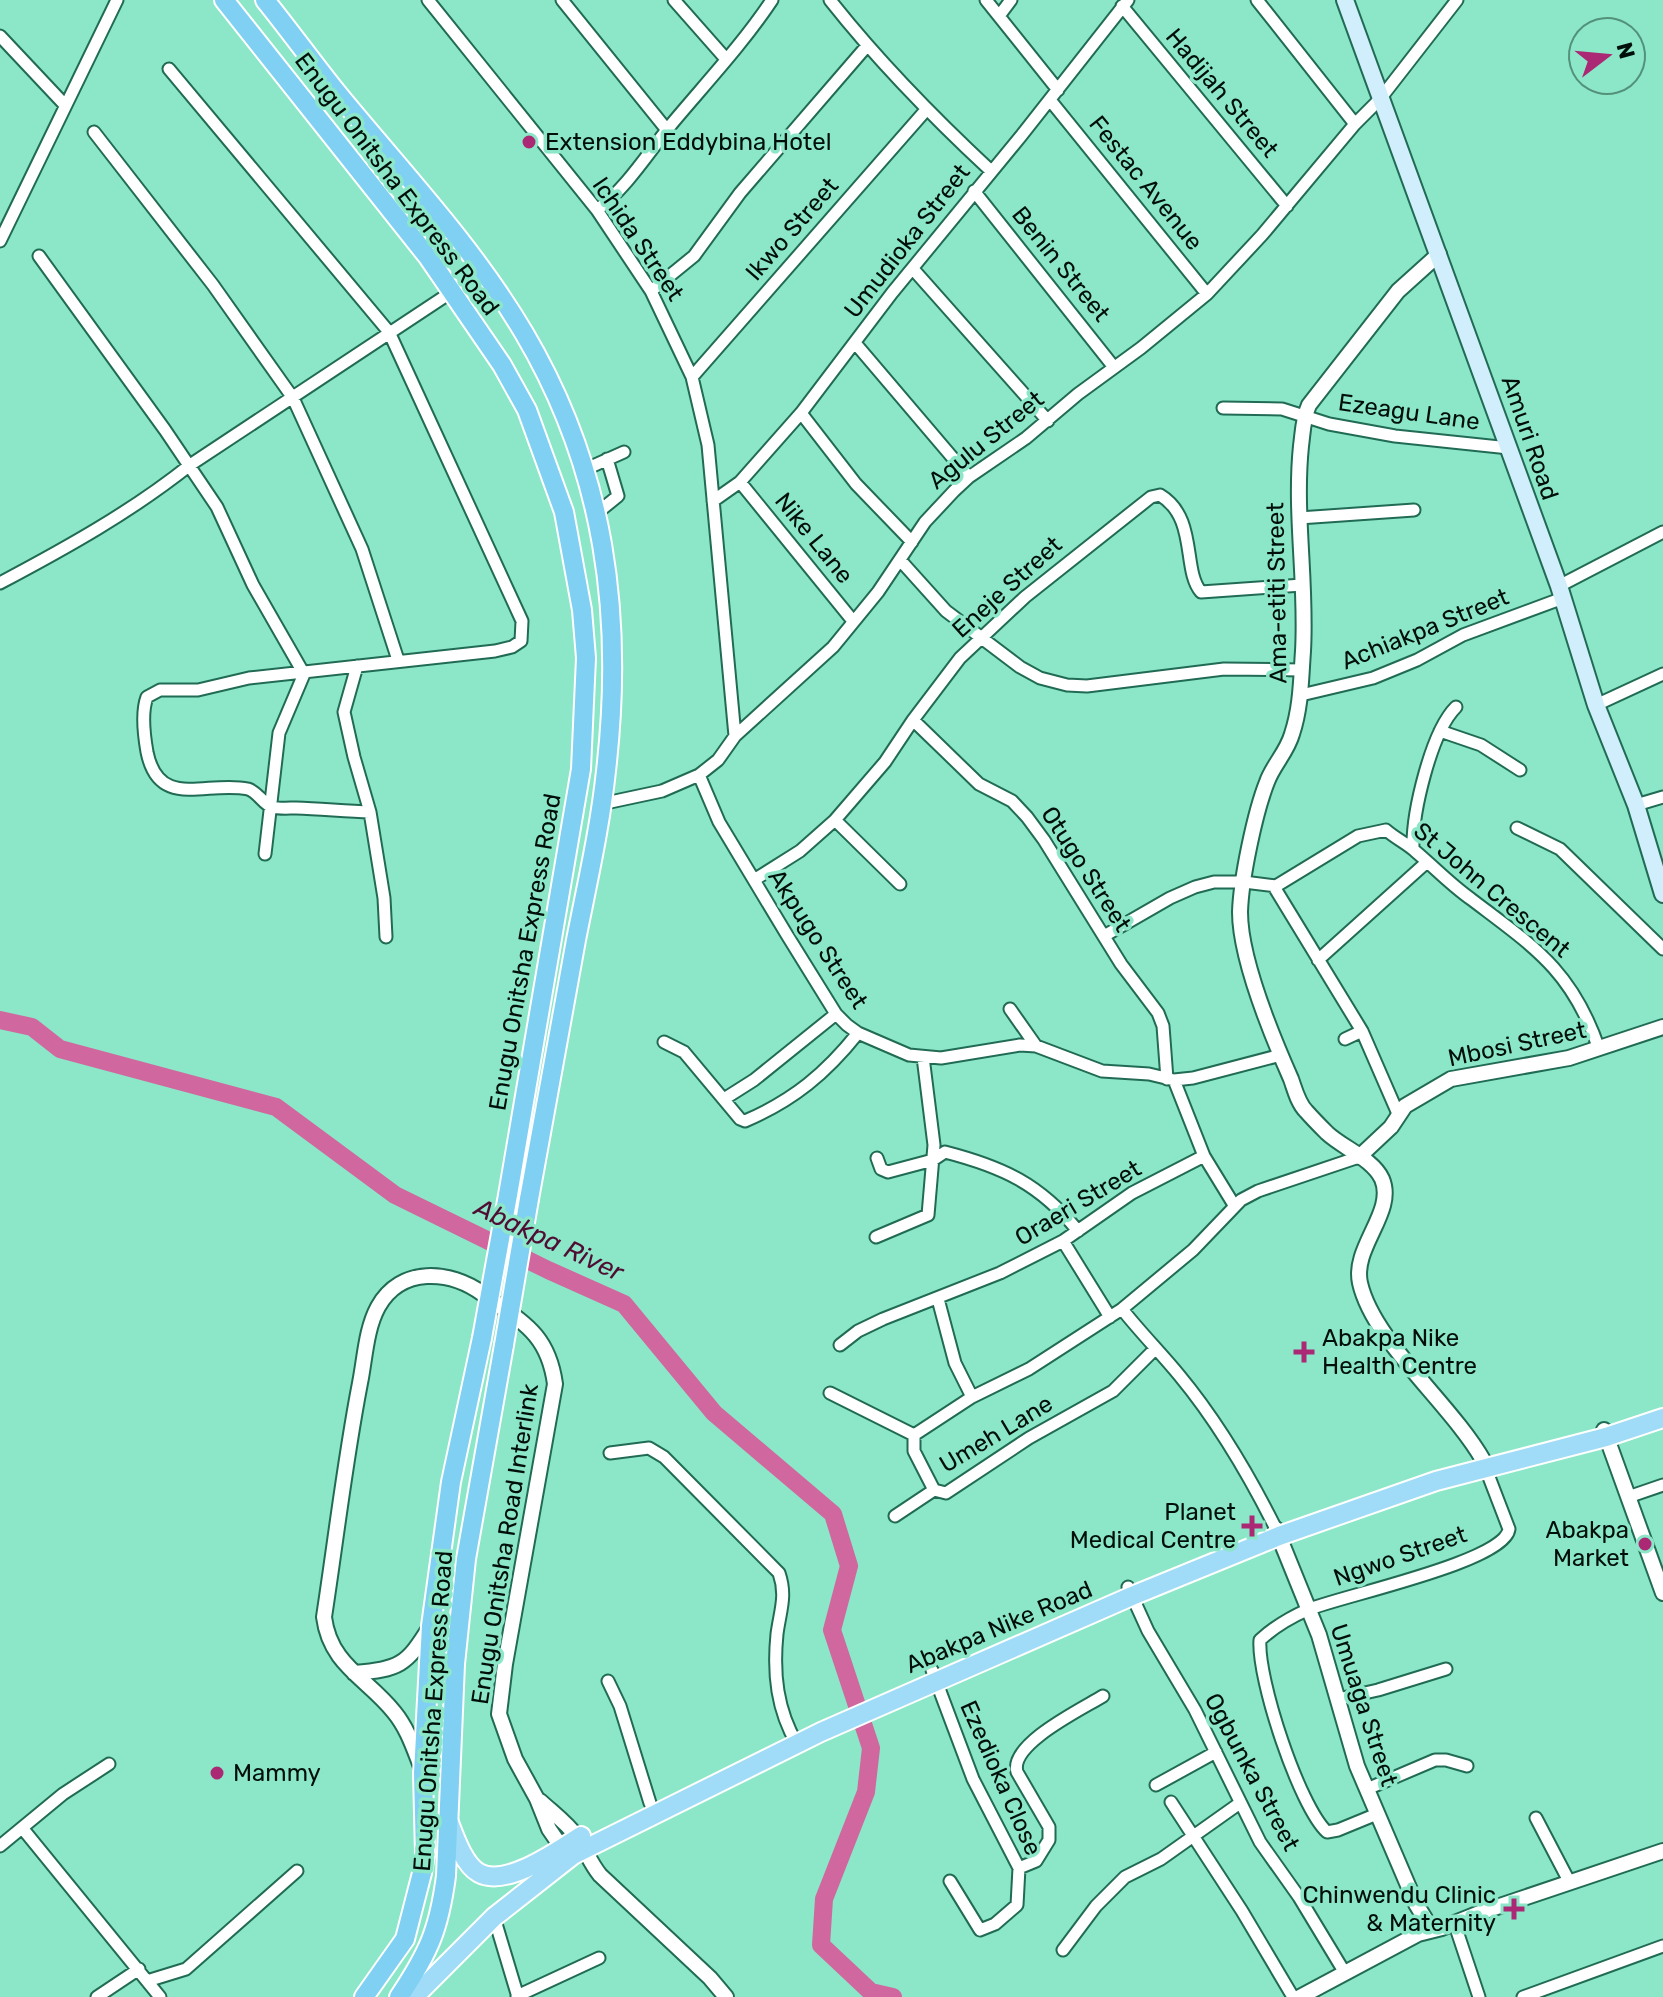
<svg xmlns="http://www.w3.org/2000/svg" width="1663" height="1997" viewBox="0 0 1663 1997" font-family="Rubik,sans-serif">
<rect width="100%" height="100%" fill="#8be7c7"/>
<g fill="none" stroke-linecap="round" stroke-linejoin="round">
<path stroke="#d0679e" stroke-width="18" d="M0 1020 32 1027 60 1049 276 1107 395 1195 548 1270 624 1304 714 1413 833 1514 849 1566 832 1630 871 1748 866 1792 824 1899 821 1945 871 1992 893 1997"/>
<g stroke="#216b55" stroke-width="15">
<path id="minor" d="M428 0 597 210 651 291 692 377 708 445 735 736
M562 0 667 130
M674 0 726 59
M830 0C879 62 933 117 991 171
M986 0 1058 90
M1257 0 1355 124
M1122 6 1287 206
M999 16 1011 0
M0 36 64 104
M169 69 389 332 522 621 521 641 512 647 495 651 249 678 198 690H160L147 697C141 713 144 735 147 752 159 811 207 780 248 789 258 792 263 804 272 807 279 809 289 808 296 808 321 809 345 811 370 812
M1050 100 1207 294
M94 132 213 285 293 398 362 549 398 660
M974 191 1113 366
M597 210C627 187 646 156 670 126 705 84 742 45 772 0
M0 241 117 0
M39 256 165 430 217 507 253 585 304 674
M913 269 1048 421
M651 291 694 256 740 193 866 47
M855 343 969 477
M692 377 926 110
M1223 408 1282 409 1329 424 1395 436 1509 448
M801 413 856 484 912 542
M586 469 624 452
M740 482 853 621
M713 501 740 482 801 413 892 293 1021 136 1128 0
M597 513 618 496 607 459
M1299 518 1414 510
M901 561 946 611 1020 667 1040 678 1067 685 1087 686 1224 669 1302 670
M0 583C66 548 131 512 190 465L453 291
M1559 586 1663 532
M357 666 344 712 354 757 370 812 384 898 386 937
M1301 695 1373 678 1417 660 1463 635 1563 598
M1596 705 1663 674
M913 720 979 784 1012 801 1027 817 1044 840 1121 964 1158 1013 1163 1026 1167 1079
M1440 731 1481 745 1520 770
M699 775 719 822 787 935 836 1014 847 1025 858 1033 909 1055 941 1058 1020 1045 1036 1046 1102 1071 1149 1074 1174 1080 1193 1078 1281 1055
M601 804 662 791 699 775 718 760 735 736 833 647 878 592 925 522 954 491 969 477 1026 438 1078 394 1141 348 1207 294 1262 235 1355 124 1380 99 1457 0
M1636 805 1663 797
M835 820 900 884
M1517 828 1560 849 1663 949
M1413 849C1412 813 1431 732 1456 707
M265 854 279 733 304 674
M754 880 800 851 835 820 885 762 913 720 960 658 1025 597 1151 497 1160 495C1198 518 1182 570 1201 592L1302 585
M1276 886V890L1362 1031 1399 1116
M1104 936 1170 898 1195 887 1214 882H1244L1276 886 1358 836 1386 830C1395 838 1406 843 1415 851 1434 867 1451 885 1471 899 1534 947 1572 970 1599 1049
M1318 960 1427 862
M1010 1009 1036 1046
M1345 1039 1362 1031
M664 1042 684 1052 740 1119 745 1121C794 1100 826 1073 858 1033
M1174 1080 1204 1156 1234 1205
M724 1099 754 1080 836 1014
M877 1158 881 1169 888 1172 933 1160 945 1152C1003 1167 1040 1184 1078 1231
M876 1237 928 1215 934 1145 923 1057
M1063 1241 1110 1317
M938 1299 955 1363 972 1397
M1122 1309C1140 1332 1161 1353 1179 1375 1218 1422 1249 1475 1276 1529
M840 1345 858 1331 883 1319 1000 1273 1063 1241 1132 1193 1204 1156
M1154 1350 1113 1391 1029 1438 946 1493 934 1490 914 1451V1435L972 1397 1029 1369 1122 1309 1193 1250 1241 1200 1258 1191 1359 1157
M830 1393 914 1435
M610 1453 649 1448 664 1457 779 1573C787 1596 780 1611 777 1634 773 1674 777 1710 797 1744
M1628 1497 1663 1485
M895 1516 934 1490
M1128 1587 1148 1631 1195 1710 1260 1842 1299 1897 1345 1973
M932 1670 973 1779 1019 1868 1017 1905 995 1924 980 1930 950 1881
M608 1681 620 1706 650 1803
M1338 1699 1378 1690 1446 1669
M1156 1785 1216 1752
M1367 1789 1435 1760H1446L1467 1766
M1171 1802 1242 1911 1293 1997
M1377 1814 1338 1830 1327 1832C1299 1806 1257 1678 1260 1640 1274 1627 1289 1618 1307 1610 1340 1596 1505 1562 1509 1529L1484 1464
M1536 1818 1570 1883
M23 1829 160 1997
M0 1846 63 1794 109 1764
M1019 1868 1036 1861 1049 1840V1827L1017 1772C1009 1744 1082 1709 1103 1696
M494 1917 518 1997
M1454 1922 1479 1997
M1063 1950 1096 1906 1125 1877 1161 1859 1240 1803
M147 1981 186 1969 297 1871
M517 1996 599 1958
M97 1997 139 1969
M1523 1997 1663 1946"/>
</g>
<g stroke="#216b55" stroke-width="18">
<path id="tertiary" d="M1439 254 1398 291 1309 405C1303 418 1303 431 1301 446 1294 514 1307 582 1303 651 1301 679 1301 707 1292 734 1287 752 1273 765 1267 782 1255 812 1241 879 1240 912 1240 958 1272 1036 1291 1079 1295 1090 1298 1103 1306 1111 1313 1119 1320 1126 1327 1133 1343 1148 1373 1159 1382 1179 1396 1212 1352 1247 1360 1283 1373 1341 1451 1404 1483 1460
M1359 1157 1391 1127 1405 1106 1451 1079 1569 1058 1663 1027
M1604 1430 1663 1593
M1276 1529 1319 1635 1357 1766 1416 1904 1432 1930
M354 1673C399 1669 406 1666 430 1627
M422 1769C414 1749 408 1729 394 1712 367 1678 330 1665 324 1617 336 1539 345 1460 360 1383 365 1358 366 1329 378 1307 401 1266 450 1270 483 1294 522 1322 548 1333 555 1384L505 1664 499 1714 515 1759 537 1799 549 1829 560 1845 569 1852
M540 1801C553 1813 567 1823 577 1837 586 1850 590 1863 600 1875L710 1978 726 1997
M1300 1997 1418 1934 1442 1928 1482 1912 1663 1851"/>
</g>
<g stroke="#216b55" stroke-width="20">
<path id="secondary" d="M1345 0 1559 586 1596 705 1636 805 1663 894"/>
</g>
<g stroke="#fff" stroke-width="22">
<path id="primary" d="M448 1820C454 1835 463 1864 479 1873 506 1888 559 1850 581 1836
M414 1997 494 1917 573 1855 821 1732 1132 1596 1279 1536 1436 1481 1606 1437 1663 1418"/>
</g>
<g stroke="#fff" stroke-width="22">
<path id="trunk" d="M224 0 428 257 502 365 527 410 564 512 582 610 586 658 581 769 508 1195
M265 0C290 31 313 63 338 94 402 172 472 245 524 333 605 470 624 615 606 771 600 828 587 884 576 940 560 1026 544 1112 529 1199
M364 1997 405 1939 422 1873 425 1854 423 1773 431 1626 451 1482 482 1338
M399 1997C429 1952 439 1929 446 1876L455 1664 466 1559 504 1345"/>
</g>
<use href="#minor" stroke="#fff" stroke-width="11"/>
<use href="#tertiary" stroke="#fff" stroke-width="14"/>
<use href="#secondary" stroke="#d0eefb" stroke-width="16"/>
<use href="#primary" stroke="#a0dcf7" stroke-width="18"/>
<use href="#trunk" stroke="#80d0f4" stroke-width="18"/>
<g stroke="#fff" stroke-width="22" stroke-linecap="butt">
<path id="trunk-bridge" d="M482 1338 508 1195
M504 1345 529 1199"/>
</g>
<use href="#trunk-bridge" stroke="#80d0f4" stroke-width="18"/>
</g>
<g fill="#aa2874" stroke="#8be7c7" stroke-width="3">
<circle cx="529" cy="142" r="8"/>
<path d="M1300 1340h8v8h8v8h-8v8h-8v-8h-8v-8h8z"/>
<path d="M1248 1514h8v8h8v8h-8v8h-8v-8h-8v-8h8z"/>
<circle cx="1645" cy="1544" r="8"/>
<circle cx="217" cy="1773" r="8"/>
<path d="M1510 1897h8v8h8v8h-8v8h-8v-8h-8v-8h8z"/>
</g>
<g text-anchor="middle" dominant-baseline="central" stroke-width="7" stroke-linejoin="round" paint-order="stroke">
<g font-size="24" fill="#000f09" stroke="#8be7c7">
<text transform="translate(1222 93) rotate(50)">Hadijah Street</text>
<text transform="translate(1146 183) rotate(51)">Festac Avenue</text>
<text transform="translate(397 184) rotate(53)">Enugu Onitsha Express Road</text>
<text transform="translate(792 229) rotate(-49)">Ikwo Street</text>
<text transform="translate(638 239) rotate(56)">Ichida Street</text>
<text transform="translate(907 241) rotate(-52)">Umudioka Street</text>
<text transform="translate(1061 264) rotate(51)">Benin Street</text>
<text transform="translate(1409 412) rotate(8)">Ezeagu Lane</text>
<text transform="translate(1530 438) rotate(71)">Amuri Road</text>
<text transform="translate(986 440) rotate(-39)">Agulu Street</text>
<text transform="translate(814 538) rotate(51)">Nike Lane</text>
<text transform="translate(1007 587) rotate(-42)">Eneje Street</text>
<text transform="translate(1277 593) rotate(-91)">Ama-etiti Street</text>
<text transform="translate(1425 629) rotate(-22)">Achiakpa Street</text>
<text transform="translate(1086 869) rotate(57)">Otugo Street</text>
<text transform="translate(1492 890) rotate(40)">St John Crescent</text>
<text transform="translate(818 939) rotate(57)">Akpugo Street</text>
<text transform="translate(525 952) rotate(-80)">Enugu Onitsha Express Road</text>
<text transform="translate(1517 1044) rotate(-12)">Mbosi Street</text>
<text transform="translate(1078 1203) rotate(-31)">Oraeri Street</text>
<text transform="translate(996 1434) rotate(-31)">Umeh Lane</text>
<text transform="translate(505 1544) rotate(-81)">Enugu Onitsha Road Interlink</text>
<text transform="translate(1400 1556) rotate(-19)">Ngwo Street</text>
<text transform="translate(999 1627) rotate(-23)">Abakpa Nike Road</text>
<text transform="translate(1364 1705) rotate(72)">Umuaga Street</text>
<text transform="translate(433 1711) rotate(-86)">Enugu Onitsha Express Road</text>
<text transform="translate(1252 1772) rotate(62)">Ogbunka Street</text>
<text transform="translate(1001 1778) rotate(66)">Ezedioka Close</text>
</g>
<g font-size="24" fill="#000f09" stroke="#8be7c7" text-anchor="start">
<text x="545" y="142">Extension Eddybina Hotel</text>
<text x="1322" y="1338">Abakpa Nike<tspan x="1322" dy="28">Health Centre</tspan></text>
<text x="1236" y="1512" text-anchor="end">Planet<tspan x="1236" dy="28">Medical Centre</tspan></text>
<text x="1629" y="1530" text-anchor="end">Abakpa<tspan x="1629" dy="28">Market</tspan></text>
<text x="233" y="1773">Mammy</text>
<text x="1496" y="1895" text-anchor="end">Chinwendu Clinic<tspan x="1496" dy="28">&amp; Maternity</tspan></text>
</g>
<g font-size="26" font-style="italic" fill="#500d34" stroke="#8be7c7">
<text transform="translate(549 1240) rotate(25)">Abakpa River</text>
</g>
</g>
<g transform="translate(1607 56) rotate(74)"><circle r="38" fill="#8be7c7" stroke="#53917b" stroke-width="2"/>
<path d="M0-6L14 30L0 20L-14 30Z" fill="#aa2874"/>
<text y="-12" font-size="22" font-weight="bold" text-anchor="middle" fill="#000f09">N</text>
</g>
</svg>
